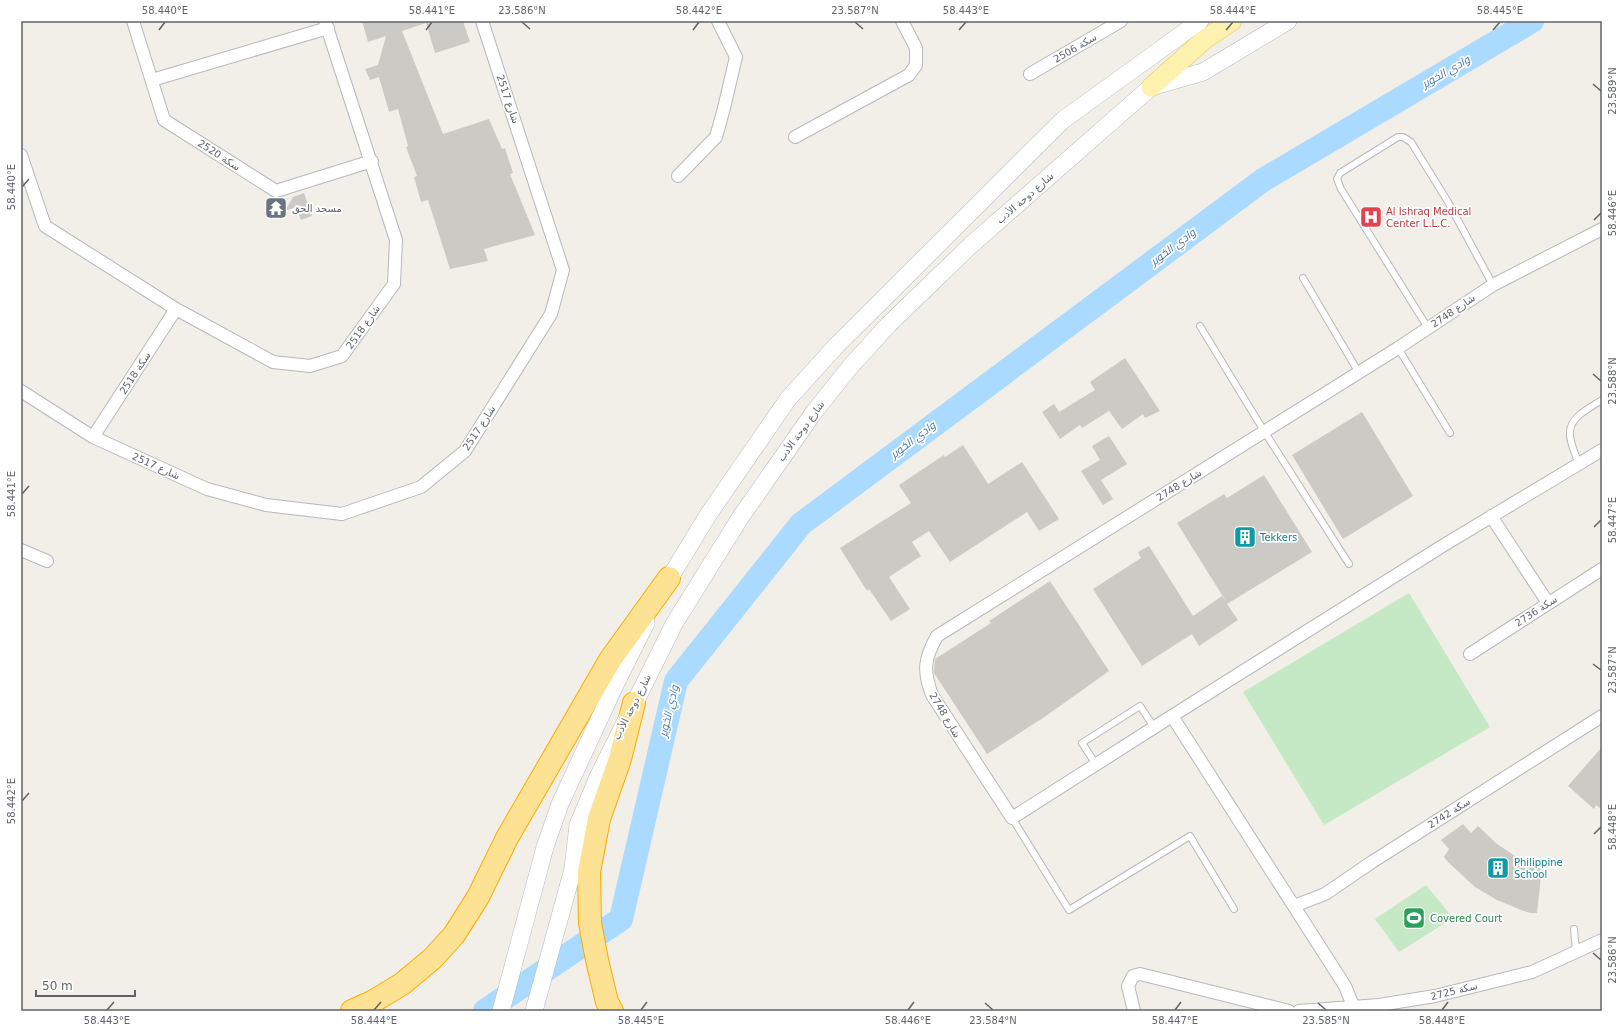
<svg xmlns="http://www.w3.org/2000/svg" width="1623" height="1032" viewBox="0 0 1623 1032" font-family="'DejaVu Sans',Cairo,sans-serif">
<rect width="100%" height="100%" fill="#f1efe8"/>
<path fill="#c5e8c5" d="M1409 593 1490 727 1324 825 1243 692Z
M1426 885 1453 918 1399 952 1375 919Z"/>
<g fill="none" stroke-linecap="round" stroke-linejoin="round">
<path stroke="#aadaff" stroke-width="24" d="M485 1011 621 919 676 681 801 524 1263 180 1532 21"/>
</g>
<path fill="#cccac5" d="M362 21H463L470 42 435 53 426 23 402 31 443 134 489 119 502 149 505 148 513 173 510 174 535 235 484 249 488 261 450 269 428 200 421 202 414 177 417 176 406 147 408 146 398 109 389 112 379 77 370 80 365 69 378 65 386 36 368 42Z
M304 193 312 216 301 220 296 207 285 211 293 197Z
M1125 358 1160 411 1145 418 1143 414 1122 429 1109 411 1082 428 1080 425 1060 439 1042 412 1054 404 1059 412 1095 390 1090 382Z
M1362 412 1413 496 1343 539 1292 455Z
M1109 436 1127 464 1101 480 1113 499 1103 505 1081 471 1100 460 1092 446Z
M963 445 988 484 1022 462 1059 519 1039 531 1027 512 950 562 929 531 912 542 921 556 889 577 910 609 891 621 869 589 867 591 840 548 911 503 899 485 944 455 945 457Z
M1264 475 1312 552 1227 604 1238 620 1199 646 1192 634 1142 666 1093 589 1141 558 1138 552 1149 546 1193 616 1222 596 1227 603 1177 523 1224 494 1227 498Z
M1050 581 1109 671 1043 718 987 754 934 673 935 659 991 623 989 621Z
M1602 747V810L1596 805 1594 809 1568 786Z
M1463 824 1471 833 1478 826 1497 844 1518 858 1542 867 1537 913H1530L1521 910 1497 900 1475 887 1448 862 1444 857 1449 849 1441 840Z"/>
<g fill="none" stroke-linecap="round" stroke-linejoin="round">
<g stroke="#b5b8bc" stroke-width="8">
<path id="service" d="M1303 278 1359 373
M1200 326 1264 431 1349 564
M1428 328 1341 189 1337 179 1340 173 1398 137H1403L1411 142 1448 202 1493 285
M1398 348 1450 433
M1578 463C1576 454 1569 442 1570 432 1570 417 1591 407 1602 400
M1095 763 1082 743 1140 706 1154 727
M1012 818 1069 910 1190 836 1234 909
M1574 929 1576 952"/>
</g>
<g stroke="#b5b8bc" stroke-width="14">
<path id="minor" d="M133 21 164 120 276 191 372 161
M1030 74 1121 21
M152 80 328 28
M795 137 909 75 916 65V48L902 21
M21 155 45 226 176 309 273 362 310 366 342 356 394 284 396 240 325 21
M678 176 716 137 724 108 736 57 718 21
M21 391 93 437 207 489 266 505 342 514 421 487 465 451 551 314 563 270 482 21
M93 437 176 309
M1491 516 1548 603
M21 550 47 561
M1470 654 1602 569
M1172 716 1444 545 1602 450
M1294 906 1325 894 1372 862 1602 716
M1354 1008 1345 986 1172 716 1012 818 932 695C923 671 924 659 937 636L1398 348 1493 285 1602 229
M1134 1011 1128 986 1133 976 1140 974 1289 1011
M1299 1011 1379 1005 1435 996 1532 972 1602 940"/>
</g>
<g stroke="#b6babf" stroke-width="18">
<path id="secondary" d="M663 589 708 515 788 399 837 345 1063 120 1200 21
M501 1011 545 847 560 804 616 683 646 623
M534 1011 573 869 578 825 598 777 674 624 740 518 814 412 850 367 889 324 971 245 1151 87 1203 72 1288 21"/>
</g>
<g stroke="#f2c960" stroke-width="20">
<path id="primary" d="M1151 87 1204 40 1232 21"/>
</g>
<g stroke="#f9ab00" stroke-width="24">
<path id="motorway" d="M352 1011 372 1002 402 984 432 959 454 935 478 897 507 838 610 660 669 578
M612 1011 607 1002 597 960 590 923 589 872 599 819 620 759 634 703"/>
</g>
<use href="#service" stroke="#fff" stroke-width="6"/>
<use href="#minor" stroke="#fff" stroke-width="12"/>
<use href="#secondary" stroke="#fff" stroke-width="17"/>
<use href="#primary" stroke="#fff2af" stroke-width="19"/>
<use href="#motorway" stroke="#fde293" stroke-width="22"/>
</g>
<path fill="none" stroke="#5f6368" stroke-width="1.5" d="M522 22 530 29M855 22 863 29M159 30 165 22M426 30 432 22M693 30 699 22M959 30 966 22M1226 30 1233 22M1493 30 1500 22M1593 84 1601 91M22 187 29 179M1594 220 1601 213M1593 374 1601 381M22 494 29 486M1594 527 1601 520M1593 664 1601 670M22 801 29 793M1594 834 1601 827M1593 953 1601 960M985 1003 993 1010M1318 1003 1326 1010M107 1010 114 1002M374 1010 381 1002M641 1010 647 1002M908 1010 914 1002M1175 1010 1181 1002M1442 1010 1448 1002"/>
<defs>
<g id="temple-square" transform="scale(1.15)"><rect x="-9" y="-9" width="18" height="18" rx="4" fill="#6b7280" stroke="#fff"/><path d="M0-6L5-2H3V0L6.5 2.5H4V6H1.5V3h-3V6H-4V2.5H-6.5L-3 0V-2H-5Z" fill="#fff"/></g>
<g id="hospital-square" transform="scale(1.15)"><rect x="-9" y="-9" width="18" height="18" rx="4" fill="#e0444e" stroke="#fff"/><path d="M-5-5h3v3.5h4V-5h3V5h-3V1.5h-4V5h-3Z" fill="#fff"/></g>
<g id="building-square" transform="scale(1.15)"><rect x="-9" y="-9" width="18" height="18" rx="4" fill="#0f9aa8" stroke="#fff"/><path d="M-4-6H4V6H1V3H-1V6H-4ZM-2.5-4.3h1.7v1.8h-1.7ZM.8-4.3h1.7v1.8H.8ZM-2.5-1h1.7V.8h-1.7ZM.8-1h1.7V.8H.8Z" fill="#fff"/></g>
<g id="stadium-square" transform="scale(1.15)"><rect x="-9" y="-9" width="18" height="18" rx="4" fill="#2e9e5b" stroke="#fff"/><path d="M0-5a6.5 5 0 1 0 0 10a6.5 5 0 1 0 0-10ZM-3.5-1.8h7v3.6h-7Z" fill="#fff"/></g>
</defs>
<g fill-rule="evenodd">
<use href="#temple-square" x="276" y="208"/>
<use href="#hospital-square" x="1371" y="217"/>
<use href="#building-square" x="1245" y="537"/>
<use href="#building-square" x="1498" y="868"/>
<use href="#stadium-square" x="1414" y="918"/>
</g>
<g text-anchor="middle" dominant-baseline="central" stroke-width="3.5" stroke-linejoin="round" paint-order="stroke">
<g font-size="10" fill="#5f6368" stroke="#fff">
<text transform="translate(1075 48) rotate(-30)">سكة 2506</text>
<text transform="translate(508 99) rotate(71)">2517 شارع</text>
<text transform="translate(219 155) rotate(33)">سكة 2520</text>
<text transform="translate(1025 198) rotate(-41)">شارع دوحة الأدب</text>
<text transform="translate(1453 311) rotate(-34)">شارع 2748</text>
<text transform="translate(363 327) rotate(-55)">2518 شارع</text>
<text transform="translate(135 373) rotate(-57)">سكة 2518</text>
<text transform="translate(479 428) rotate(-57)">2517 شارع</text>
<text transform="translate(801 431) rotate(-54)">شارع دوحة الأدب</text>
<text transform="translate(156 466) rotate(24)">2517 شارع</text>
<text transform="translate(1179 485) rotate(-32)">شارع 2748</text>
<text transform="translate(1536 611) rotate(-33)">سكة 2736</text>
<text transform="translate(632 707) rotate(-63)">شارع دوحة الأدب</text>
<text transform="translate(945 715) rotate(59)">شارع 2748</text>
<text transform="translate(1449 813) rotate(-32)">سكة 2742</text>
<text transform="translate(1454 991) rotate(-14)">سكة 2725</text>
</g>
<g font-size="10" fill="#5b616d" stroke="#fff" text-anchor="start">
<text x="292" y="208">مسجد الحق</text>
</g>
<g font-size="10" fill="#be3a42" stroke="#fff" text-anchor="start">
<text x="1386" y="211">Al Ishraq Medical<tspan x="1386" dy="12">Center L.L.C.</tspan></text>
</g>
<g font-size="10" fill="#0d838f" stroke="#fff" text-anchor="start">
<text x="1260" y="537">Tekkers</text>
<text x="1514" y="862">Philippine<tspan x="1514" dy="12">School</tspan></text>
</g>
<g font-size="10" fill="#27864d" stroke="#fff" text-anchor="start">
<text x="1430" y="918">Covered Court</text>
</g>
<g font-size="11" font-style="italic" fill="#4174aa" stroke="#fff">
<text transform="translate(1446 72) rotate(-30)">وادي الخوير</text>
<text transform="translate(1173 247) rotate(-37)">وادي الخوير</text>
<text transform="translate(913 440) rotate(-37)">وادي الخوير</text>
<text transform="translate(669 711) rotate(-77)">وادي الخوير</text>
</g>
</g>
<rect width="1623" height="1032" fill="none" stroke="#ffffff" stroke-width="44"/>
<path d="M36 990v6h99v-6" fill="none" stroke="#5f6368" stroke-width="2"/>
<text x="42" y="990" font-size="12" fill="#5f6368" stroke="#ffffff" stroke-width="3" paint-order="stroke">50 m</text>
<rect x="22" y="22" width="1579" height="988" fill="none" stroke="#5f6368" stroke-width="1.5"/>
<g font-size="10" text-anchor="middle" fill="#5f6368">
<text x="165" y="14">58.440°E</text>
<text x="432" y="14">58.441°E</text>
<text x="522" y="14">23.586°N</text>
<text x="699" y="14">58.442°E</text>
<text x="855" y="14">23.587°N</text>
<text x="966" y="14">58.443°E</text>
<text x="1233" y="14">58.444°E</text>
<text x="1500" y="14">58.445°E</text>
<text transform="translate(1612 91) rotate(-90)" y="4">23.589°N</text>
<text transform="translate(11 187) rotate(-90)" y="4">58.440°E</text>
<text transform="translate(1612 213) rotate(-90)" y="4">58.446°E</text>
<text transform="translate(1612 381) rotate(-90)" y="4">23.588°N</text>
<text transform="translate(11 494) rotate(-90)" y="4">58.441°E</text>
<text transform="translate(1612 520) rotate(-90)" y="4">58.447°E</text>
<text transform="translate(1612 670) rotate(-90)" y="4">23.587°N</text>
<text transform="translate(11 801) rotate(-90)" y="4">58.442°E</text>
<text transform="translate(1612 827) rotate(-90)" y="4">58.448°E</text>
<text transform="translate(1612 960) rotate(-90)" y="4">23.586°N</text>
<text x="107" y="1024">58.443°E</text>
<text x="374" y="1024">58.444°E</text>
<text x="641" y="1024">58.445°E</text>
<text x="908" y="1024">58.446°E</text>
<text x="993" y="1024">23.584°N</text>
<text x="1175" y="1024">58.447°E</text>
<text x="1326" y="1024">23.585°N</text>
<text x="1442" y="1024">58.448°E</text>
</g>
</svg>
